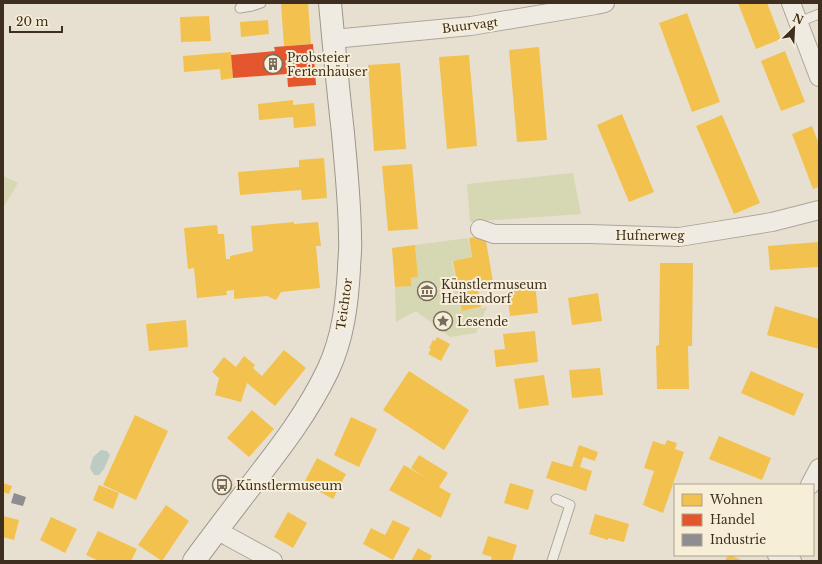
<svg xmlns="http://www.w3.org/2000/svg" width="822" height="564" viewBox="0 0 822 564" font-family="'Libre Baskerville',serif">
<rect width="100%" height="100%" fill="#e7e0d1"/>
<path fill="#d6d7b3" d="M573 173 581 214 470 222 467 184Z
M3 176 18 183 3 208Z
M468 238 472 257 452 261 462 311 487 307 476 333 450 337 416 311 396 322 395 287 411 286V278L418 277 415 245Z"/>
<path fill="#bcccc2" d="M101 450 107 451 110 455 104 469 99 475H94L90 468 93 457Z"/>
<path fill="#f2c14e" d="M289 3H308L311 44 284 46 281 4Z
M738 3H767L781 39 756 49Z
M687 13 720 102 692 112 659 23Z
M209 16 211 41 181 42 180 17Z
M268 20 269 34 241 37 240 22Z
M539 47 547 140 517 142 509 50Z
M785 51 805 102 781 111 761 61Z
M231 52 233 78 221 80 220 69 184 72 183 56Z
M469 55 477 146 447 149 439 57Z
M400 63 406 149 374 151 368 65Z
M293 100V105L314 103 316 126 294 128 293 117 259 120 258 104Z
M622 114 654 192 629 202 597 125Z
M722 115 760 203 734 214 696 126Z
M812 126 819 144V187L813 189 792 134Z
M324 158 327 198 302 200 301 190 240 195 238 172 299 167V160Z
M412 164 418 229 388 231 382 166Z
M294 222V224L318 222 321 246H316L320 288 281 292 276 300 267 296 234 299V290L226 291 227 295 197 298 194 268 188 269 184 228 217 225 218 234H224L226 259H230V256L253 251 251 226Z
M485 235 493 282 477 284 481 307 462 311 453 261 472 257 469 238Z
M819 242V267L770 270 768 246Z
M415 245 418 277 411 278V286L395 287 392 248Z
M660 263H693L692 346H688L689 389H657L656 346 659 345Z
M535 282 538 313 510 316 506 285Z
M598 293 602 321 572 325 568 298Z
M775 306 819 319V349L767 335Z
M186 320 188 347 149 351 146 324Z
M535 331 538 362 496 367 494 350 505 349 503 334Z
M437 337 450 344 441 361 428 354 431 349 429 348 433 340 435 341Z
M284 350 306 368 275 406 247 383 241 402 215 395 219 378 212 372 224 357 236 367 244 356 255 365 253 368 262 376Z
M600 368 603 395 572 398 569 370Z
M409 371 469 410 444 450 383 410Z
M751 371 804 394 794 416 741 393Z
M544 375 549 405 519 409 514 379Z
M252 410 274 429 249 457 227 438Z
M135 415 168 431 136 500 103 485Z
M351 417 377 429 359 467 334 455Z
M719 436 771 458 762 480 709 459Z
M667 440 677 443 675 449 684 452 663 513 643 505 654 471 644 468 653 441 665 445Z
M579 445 598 452 595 461 583 457 580 467 592 471 586 491 546 478 552 461 572 467Z
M419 455 448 473 439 487 451 494 441 518 389 490 404 465 426 478 411 468Z
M317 458 346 474 333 499 304 483Z
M3 483 12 486 9 494 3 492Z
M510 483 534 490 528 510 504 503Z
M99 485 119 493 113 509 93 500Z
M166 505 189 521 162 561 138 545Z
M288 512 307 523 293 548 274 537Z
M595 514 629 524 624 542 608 538V540L589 534Z
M3 516 19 520 14 540 3 537Z
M51 517 77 529 65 553 40 540Z
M393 520 410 528 393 560 363 544 371 528 385 535Z
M98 531 137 549 131 561H99L86 555Z
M488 536 517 545 512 561H490L492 557 482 554Z
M418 548 432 556 429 561H411Z
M728 555H730L741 560 740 561H725Z"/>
<path fill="#e4572e" d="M313 44 316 85 288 87 287 74 233 78 231 55 275 51 274 47Z"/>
<path fill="#8d8d92" d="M14 493 26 497 23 506 11 503Z"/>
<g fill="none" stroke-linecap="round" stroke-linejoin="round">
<g stroke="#ada599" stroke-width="11">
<path id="lane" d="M240 8 252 6 261 3
M799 22 819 14
M552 561 570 505 556 499"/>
</g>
<g stroke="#ada599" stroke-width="20">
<path id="street" d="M791 3 819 77
M333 39 471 26 596 5 605 3
M480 229 494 234H590L679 237 772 222 819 210
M810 485 819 468
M217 530 229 537 273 561
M777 555 792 561"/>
</g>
<g stroke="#9c958a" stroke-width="24">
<path id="secondary" d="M194 561C213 535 233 509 253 483 281 447 308 412 328 370 343 338 347 304 349 269 349 259 351 249 350 239 350 204 346 168 343 133 338 90 334 46 330 3"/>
</g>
<use href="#lane" stroke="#efebe3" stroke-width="9"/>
<use href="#street" stroke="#efebe3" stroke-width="18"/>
<use href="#secondary" stroke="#efebe3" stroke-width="22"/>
</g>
<defs>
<g id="building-ring" transform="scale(1)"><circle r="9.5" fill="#f7eed8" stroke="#786c5e" stroke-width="1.5"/><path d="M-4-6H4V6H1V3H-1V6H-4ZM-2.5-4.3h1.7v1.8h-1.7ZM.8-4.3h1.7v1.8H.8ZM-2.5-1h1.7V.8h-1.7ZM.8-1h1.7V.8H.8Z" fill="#786c5e"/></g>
<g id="museum-ring" transform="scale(1)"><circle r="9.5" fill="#f7eed8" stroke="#786c5e" stroke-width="1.5"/><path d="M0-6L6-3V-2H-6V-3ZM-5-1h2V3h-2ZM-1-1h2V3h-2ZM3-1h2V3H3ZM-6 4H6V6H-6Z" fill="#786c5e"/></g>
<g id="sight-ring" transform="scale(1)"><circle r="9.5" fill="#f7eed8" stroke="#786c5e" stroke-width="1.5"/><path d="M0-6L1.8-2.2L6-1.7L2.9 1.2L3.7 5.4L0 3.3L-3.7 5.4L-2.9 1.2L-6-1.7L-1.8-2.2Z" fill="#786c5e"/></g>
<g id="bus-ring" transform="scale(1)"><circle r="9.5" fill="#f7eed8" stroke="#786c5e" stroke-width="1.5"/><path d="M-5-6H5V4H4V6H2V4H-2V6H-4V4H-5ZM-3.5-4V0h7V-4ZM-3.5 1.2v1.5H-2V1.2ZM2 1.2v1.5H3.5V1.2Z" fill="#786c5e"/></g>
</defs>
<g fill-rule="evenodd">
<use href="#building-ring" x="273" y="64"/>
<use href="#museum-ring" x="427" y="291"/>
<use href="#sight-ring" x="443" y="321"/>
<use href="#bus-ring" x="222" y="485"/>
</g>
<g text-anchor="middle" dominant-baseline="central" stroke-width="4" stroke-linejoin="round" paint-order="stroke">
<g font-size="12" fill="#3d2e20" stroke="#f7eed8">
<text transform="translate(470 25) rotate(-7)">Buurvagt</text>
<text x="650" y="235">Hufnerweg</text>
<text transform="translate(344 304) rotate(-82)">Teichtor</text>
</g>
<g font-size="12" fill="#3d2e20" stroke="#f7eed8" text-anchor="start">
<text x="287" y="57">Probsteier<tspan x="287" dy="14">Ferienhäuser</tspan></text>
<text x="441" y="284">Künstlermuseum<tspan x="441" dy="14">Heikendorf</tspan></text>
<text x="457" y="321">Lesende</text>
<text x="236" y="485">Künstlermuseum</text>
</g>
</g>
<rect width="822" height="564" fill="none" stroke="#3d2e20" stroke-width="8"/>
<rect x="674" y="484" width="140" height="72" fill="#f7eed8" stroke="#ada18e"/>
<rect x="682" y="494" width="20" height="12" fill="#f2c14e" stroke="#ada18e"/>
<text x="710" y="504" font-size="12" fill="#3d2e20">Wohnen</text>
<rect x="682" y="514" width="20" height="12" fill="#e4572e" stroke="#ada18e"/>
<text x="710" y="524" font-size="12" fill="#3d2e20">Handel</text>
<rect x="682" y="534" width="20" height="12" fill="#8d8d92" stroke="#ada18e"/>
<text x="710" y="544" font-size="12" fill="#3d2e20">Industrie</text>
<g transform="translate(794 28) rotate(24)" stroke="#f7eed8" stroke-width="3" paint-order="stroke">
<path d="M0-3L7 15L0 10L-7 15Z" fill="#3d2e20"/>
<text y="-6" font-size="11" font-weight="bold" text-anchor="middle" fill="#3d2e20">N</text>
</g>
<path d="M10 26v6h52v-6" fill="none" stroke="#3d2e20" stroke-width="2"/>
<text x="16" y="26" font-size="12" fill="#3d2e20" stroke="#f7eed8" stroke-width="3" paint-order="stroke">20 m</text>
</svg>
